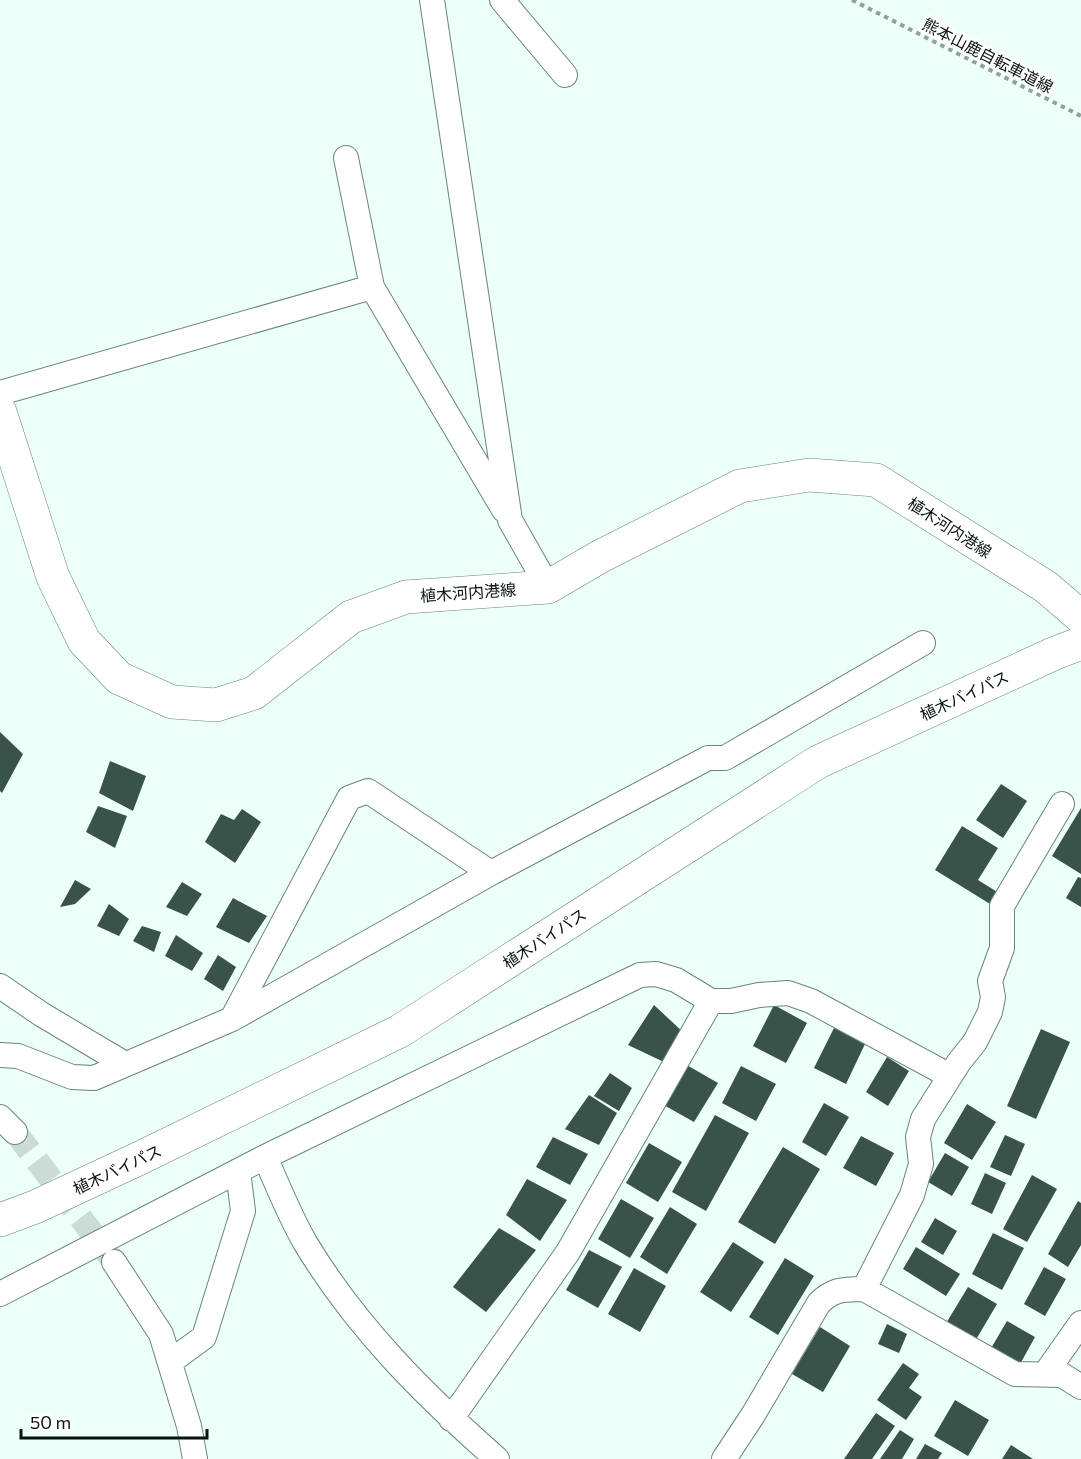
<svg xmlns="http://www.w3.org/2000/svg" width="1081" height="1459" viewBox="0 0 1081 1459" font-family="Commissioner,'Noto Sans JP',sans-serif">
<rect width="100%" height="100%" fill="#edfff9"/>
<path fill="#39534b" d="M0 732 23 754 2 793 0 791Z
M110 761 146 776 133 811 99 793Z
M1001 784 1027 801 1003 838 976 820Z
M98 806 127 816 115 848 86 832Z
M1081 808V874L1052 856Z
M242 809 261 822 235 863 205 842 221 814 234 820Z
M962 826 998 848 978 880 1002 895 995 907 935 870Z
M1078 877 1081 878V907L1066 898Z
M75 880 91 889 75 904 60 907Z
M182 882 202 894 187 916 166 907Z
M233 898 267 916 249 943 216 927Z
M109 904 129 919 119 936 97 926Z
M142 926 161 932 154 952 133 941Z
M176 935 203 953 192 971 165 956Z
M218 955 236 967 223 991 204 979Z
M654 1005 684 1033 666 1063 628 1045Z
M774 1005 807 1023 786 1063 753 1046Z
M834 1028 865 1044 846 1084 814 1068Z
M1041 1029 1070 1042 1036 1119 1007 1106Z
M887 1057 909 1071 888 1106 866 1092Z
M685 1064 718 1083 694 1122 662 1104Z
M741 1066 776 1084 756 1121 722 1103Z
M610 1073 632 1088 619 1111 594 1096Z
M589 1095 617 1113 599 1145 565 1129Z
M824 1103 849 1117 826 1156 802 1142Z
M967 1104 996 1122 972 1160 944 1143Z
M715 1115 749 1133 706 1211 672 1192Z
M1005 1135 1025 1144 1011 1176 990 1167Z
M861 1136 894 1153 876 1186 843 1168Z
M553 1137 588 1154 570 1185 536 1167Z
M649 1143 682 1162 658 1202 626 1183Z
M783 1147 820 1169 775 1244 738 1222Z
M945 1153 969 1167 952 1196 928 1182Z
M985 1173 1006 1183 992 1214 971 1204Z
M1032 1175 1057 1189 1027 1242 1003 1229Z
M527 1179 567 1200 540 1241 506 1215Z
M621 1199 654 1218 630 1258 598 1239Z
M1078 1201 1081 1203V1245L1068 1267 1048 1254Z
M670 1207 697 1224 667 1274 640 1257Z
M935 1218 957 1231 943 1255 921 1242Z
M499 1228 536 1250 486 1312 453 1287Z
M993 1233 1024 1248 1002 1290 972 1274Z
M733 1242 764 1262 731 1312 700 1292Z
M916 1247 960 1274 946 1296 903 1269Z
M589 1250 622 1267 598 1308 566 1290Z
M785 1258 814 1276 778 1335 749 1317Z
M1044 1267 1066 1279 1045 1316 1024 1304Z
M634 1268 666 1286 640 1332 608 1314Z
M968 1287 997 1304 974 1343 945 1325Z
M1007 1321 1035 1337 1019 1366 990 1350Z
M887 1324 907 1334 899 1353 878 1344Z
M820 1327 850 1346 823 1392 792 1374Z
M903 1363 919 1374 909 1388 922 1397 906 1420 877 1400Z
M955 1400 989 1420 968 1456 934 1436Z
M876 1413 895 1426 872 1459H844Z
M900 1430 914 1439 902 1459H880Z
M925 1444 942 1453 938 1459H916Z
M1011 1445 1033 1459H1002Z"/>
<g fill="none" stroke-linecap="round" stroke-linejoin="round">
<path stroke="#cbdcd6" stroke-width="24" stroke-dasharray="24 12" stroke-linecap="butt" d="M15 1132 112 1259"/>
<g stroke="#69847b" stroke-width="26">
<path id="minor" d="M432 0 510 520 548 587
M502 0 565 75
M346 158 372 287 504 510
M0 393 372 287
M0 986 41 1014 125 1064
M232 1019 349 798 368 791 491 873
M0 1055 18 1056 72 1077 94 1078 232 1019 491 873 708 758H725L923 643
M0 1117 15 1132
M265 1157 640 975 656 974 676 980 711 1001H731L759 995 788 993 811 1001 950 1076
M114 1262 161 1334 189 1426 195 1459
M864 1289 912 1195 921 1164 918 1137 923 1119 959 1062 975 1042 990 1012 993 997 990 981 1002 948V906L1062 804
M0 1294 265 1157C278 1186 290 1217 306 1244 356 1327 424 1395 497 1459
M170 1362 204 1337 243 1211 238 1171
M1045 1374 1081 1323
M451 1419 568 1252 711 1001
M724 1459 753 1415 819 1303C834 1288 844 1290 864 1289L1015 1374 1062 1375 1081 1387"/>
</g>
<g stroke="#69847b" stroke-width="34">
<path id="secondary" d="M0 412 53 577 84 641 119 678 172 702 216 705 254 693 351 617 406 597 548 587 601 556 740 486 809 475 876 480 1046 587 1081 617"/>
</g>
<g stroke="#69847b" stroke-width="34">
<path id="trunk" d="M0 1220 35 1207 140 1158 400 1031 818 762 1053 654 1081 643"/>
</g>
<path stroke="#91a09b" stroke-width="4" stroke-dasharray="4.5 4.5" stroke-linecap="butt" d="M852 0 1081 116"/>
<use href="#minor" stroke="#fff" stroke-width="24"/>
<use href="#secondary" stroke="#fff" stroke-width="33"/>
<use href="#trunk" stroke="#fff" stroke-width="33"/>
</g>
<g text-anchor="middle" dominant-baseline="central" stroke-width="6" stroke-linejoin="round" paint-order="stroke">
<g font-size="16" fill="#08130f" stroke="#fff">
<text transform="translate(988 55) rotate(27)">熊本山鹿自転車道線</text>
<text transform="translate(950 527) rotate(33)">植木河内港線</text>
<text transform="translate(468 592) rotate(-4)">植木河内港線</text>
<text transform="translate(964 695) rotate(-25)">植木バイパス</text>
<text transform="translate(544 938) rotate(-33)">植木バイパス</text>
<text transform="translate(117 1169) rotate(-25)">植木バイパス</text>
</g>
</g>
<path d="M21 1429v9h186v-9" fill="none" stroke="#08130f" stroke-width="3"/>
<text x="30" y="1429" font-size="18" fill="#08130f" stroke="#ffffff" stroke-width="4.5" paint-order="stroke">50 m</text>
</svg>
